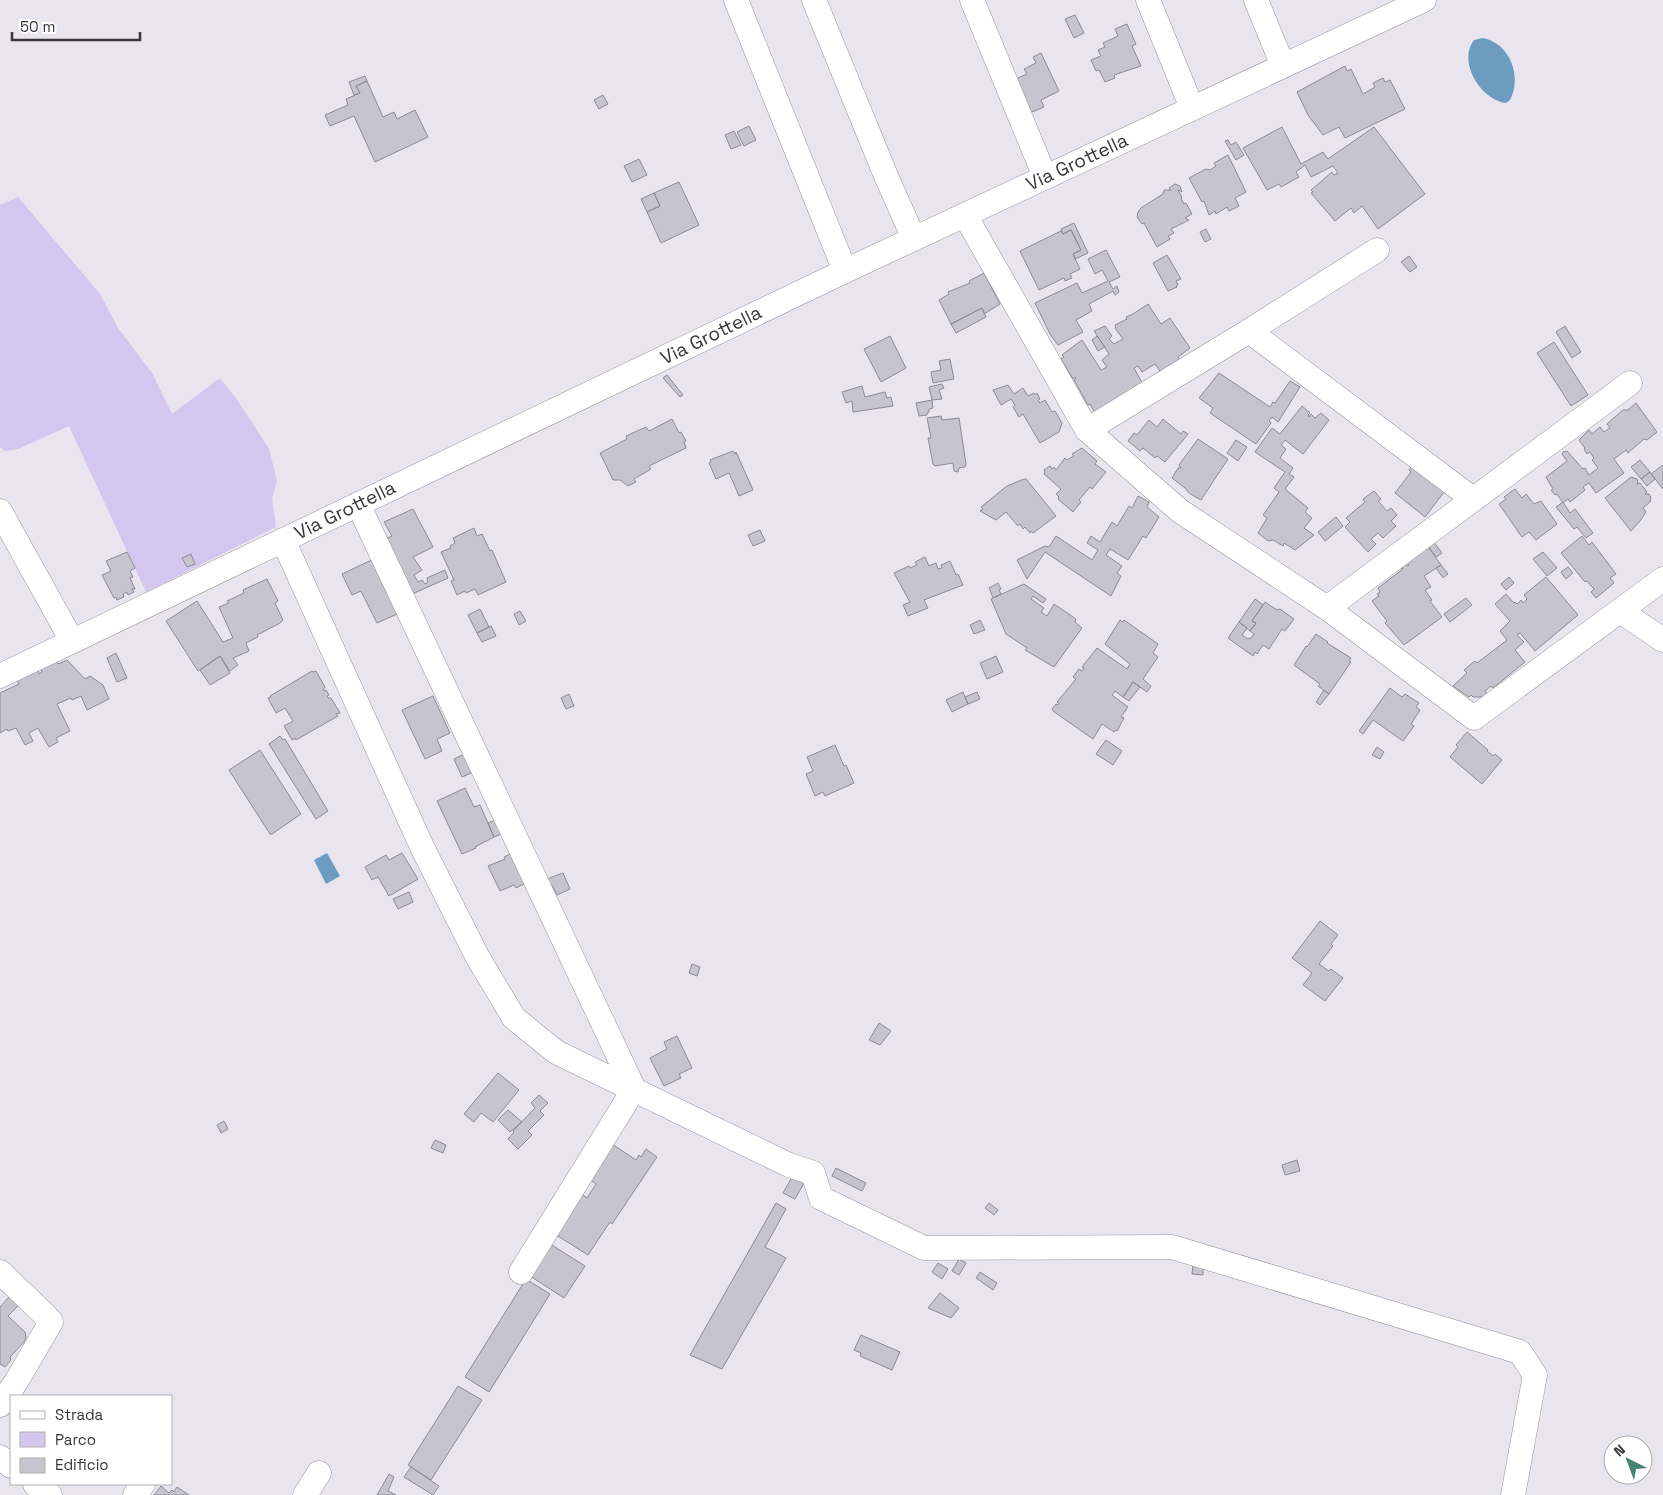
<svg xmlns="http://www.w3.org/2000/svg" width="1663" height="1495" viewBox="0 0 1663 1495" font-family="'Space Grotesk',sans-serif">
<rect width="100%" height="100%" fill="#e8e5ef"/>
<path fill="#d3c6ef" d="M18 197 100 294 118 328 152 373 172 414 220 378 238 401 269 449 277 481 272 498 276 527 146 592 69 426 18 449 5 451 0 447V205Z"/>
<path fill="#6d9cc1" d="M1483 38C1511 44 1522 77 1510 100L1506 103C1481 100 1457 62 1474 40Z
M327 853 340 876 326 884 314 860Z"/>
<path fill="#c6c4ce" stroke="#8d8a94" d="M1075 15 1084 33 1074 38 1065 19Z
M1127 24 1136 44 1132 46 1141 66 1114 75 1115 78 1105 82 1099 70 1096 71 1091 60 1101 56 1098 50 1105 47 1103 43 1118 36 1115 29Z
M1041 53 1059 91 1041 100 1044 107 1027 114 1011 81 1027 74 1024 69 1036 63 1033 57Z
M1345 66 1347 71 1351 69 1363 94 1375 87 1373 83 1383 78 1385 82 1390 80 1405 109 1345 138 1339 127 1323 135 1308 115 1297 92Z
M365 76 367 81 356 86 360 93 354 95 349 82Z
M367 81 383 117 394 112 397 119 415 110 428 137 375 162 354 116 330 126 325 115 348 105 346 99 360 93 356 86Z
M603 95 608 104 599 109 594 100Z
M749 126 756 140 744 146 737 132Z
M1282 127 1301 164 1323 152 1328 159 1374 127 1425 194 1378 229 1362 206 1354 213 1351 208 1335 221 1311 193 1313 192 1311 190 1332 172 1334 175 1338 173 1333 166 1311 177 1305 165 1296 172 1299 177 1281 187 1279 184 1267 190 1243 148Z
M734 131 741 145 731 149 725 135Z
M1228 140 1231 145 1236 142 1244 155 1236 160 1225 141Z
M1228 155 1246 192 1235 198 1239 206 1229 211 1227 207 1216 214 1215 211 1209 215 1204 201 1202 202 1189 178 1206 169 1210 170 1216 166 1214 163Z
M639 159 647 175 632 182 624 166Z
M679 182 699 225 661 243 647 212 660 206 654 193Z
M1175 184 1180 186 1182 192 1178 190 1182 197 1181 198 1184 204 1186 203 1192 214 1185 218 1189 220 1171 229 1174 233 1168 236 1170 239 1157 247 1144 223 1142 224 1137 217 1138 212 1141 208 1163 194 1164 190H1171L1169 188Z
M654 193 660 206 647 212 641 199Z
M1074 223 1088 253 1075 259 1073 254 1081 250 1071 230 1063 234 1061 229Z
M1206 229 1211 239 1205 242 1200 232Z
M1071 230 1081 250 1073 254 1080 269 1070 274 1072 278 1065 281 1064 278 1039 290 1020 251 1061 231 1063 234Z
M1106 250 1120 277 1109 282 1113 289 1117 286 1119 292 1115 295 1113 291 1089 304 1092 311 1076 320 1083 332 1058 345 1050 334 1035 303 1077 283 1082 293 1108 281 1102 270 1095 274 1088 259Z
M1167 255 1181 279 1176 281 1178 285 1176 286 1177 287 1168 291 1153 263Z
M1409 256 1417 267 1410 272 1401 262Z
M984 273 1000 304 984 314 982 308 951 324 939 300 949 294 948 292 970 283 969 281Z
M1148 304 1161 324 1170 318 1190 348 1178 357 1180 360 1163 375 1155 364 1142 372 1138 366 1134 368 1144 386 1099 420 1090 404 1088 405 1074 380 1076 379 1075 377 1073 379 1061 359 1064 357 1062 355 1082 340 1101 370 1107 367 1102 360 1109 354 1094 331 1105 326 1112 336 1109 339 1114 344 1123 339 1115 328 1116 327 1115 325 1127 319 1126 317 1133 314Z
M982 308 986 317 956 333 951 324Z
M1565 326 1581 352 1572 358 1556 332Z
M890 336 906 368 881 382 864 349Z
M1097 336 1105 347 1098 351 1092 340Z
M1554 342 1588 395 1571 406 1537 353Z
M950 359 954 379 933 383 931 372 941 370 939 361Z
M1219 373 1270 407 1273 402 1275 403 1290 381 1300 387 1278 422 1272 417 1269 421 1271 423 1256 444 1210 413 1213 408 1199 398Z
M667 375 683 395 680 397 663 378Z
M942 384 944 388 939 390 942 399 932 400 929 387Z
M1008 385 1014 394 1023 388 1028 396 1034 393 1035 395 1037 393 1040 399 1038 400 1040 403 1045 400 1052 412 1055 411 1062 423 1059 432 1040 443 1023 414 1019 417 1013 407 1015 405 1011 399 1001 405 993 390Z
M862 386 865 397 885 392 887 398 891 397 893 406 853 412 852 401 846 403 842 392Z
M932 400 933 408 929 409V412L927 413V415L919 416 916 403Z
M1636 403 1657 432 1647 440 1644 439 1628 453 1626 450 1614 459 1624 473 1596 493 1589 483 1583 487 1585 490 1570 502 1568 499 1563 503 1557 494 1555 495 1551 490 1553 489 1546 477 1567 461 1562 454 1563 452 1567 451 1583 469 1585 468 1589 475 1598 468 1592 460 1594 458 1590 452 1587 454 1584 449 1585 448 1579 440 1589 430 1592 434 1600 427 1604 432 1610 428 1607 424 1623 410H1628Z
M1302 406 1310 413 1308 415 1309 417 1311 414 1315 418 1321 413 1329 420 1303 454 1285 440 1281 445 1286 449 1280 458 1293 468 1289 474 1294 477 1285 489 1308 508 1305 512 1312 518 1304 528 1314 535 1295 550 1284 543 1283 546 1273 540 1268 541 1258 533 1267 518 1263 515 1279 492 1274 488 1285 472 1255 452 1272 428 1280 434Z
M941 416 942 420 959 418 966 464 965 467 959 468 958 472 954 471 953 463 935 466 933 464 928 438H931L927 418Z
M672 419 679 433 681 432 686 441 684 442 686 448 649 466 651 469 634 479 636 482 628 486 620 480H613L600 453 627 439 626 436 646 427 649 431Z
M1163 419 1181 434 1183 431 1188 434 1165 462 1157 456 1155 458 1143 448 1140 451 1128 441 1134 433 1137 435 1149 420 1157 427Z
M1198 439 1228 459 1201 500 1189 493 1185 488 1172 478 1178 468H1181L1179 465Z
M1236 440 1247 447 1238 461 1227 453Z
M1082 448 1097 461 1095 464 1106 472 1092 489 1090 487 1079 500 1081 502 1073 512 1058 499 1059 497 1056 494 1061 489 1044 474 1045 472 1044 470 1050 466 1052 469 1054 467 1056 470 1065 458 1067 460 1074 456 1072 454Z
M733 451 735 454 736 452 753 490 739 496 729 473 716 479 709 463 711 462 710 460Z
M1640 460 1650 472 1641 479 1631 467Z
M1415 462 1448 487 1425 517 1395 493 1411 472 1409 470Z
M1663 465V489L1651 474Z
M1650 472 1655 479 1647 486 1641 479Z
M1631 477 1637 479 1638 482 1637 484 1640 483 1647 492 1645 494H1649L1651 498 1650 502 1643 508 1646 512 1640 521 1631 531 1605 498Z
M1024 479H1026L1056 516 1033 533 1031 531 1030 533 1025 527 1023 529 1020 524 1018 526 1006 512 996 520 980 511 983 509 981 507 1007 486Z
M1515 489 1522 498 1526 494 1534 504 1541 501 1557 524 1536 540 1529 532 1522 537 1499 504 1506 499 1504 497Z
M1374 491 1381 499 1378 501 1387 511 1391 508 1397 515 1391 521 1396 526 1383 538 1378 533 1371 539 1376 544 1368 552 1345 527 1350 522 1346 518 1365 502 1363 499Z
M1138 496 1149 502 1147 507 1159 517 1146 538 1143 536 1128 560 1110 549 1106 555 1122 566 1117 573 1121 576 1111 596 1045 552 1027 579 1017 560 1045 546 1049 547 1056 536 1092 560 1098 550 1087 543 1091 536 1100 542 1112 522 1117 526 1129 506 1132 508Z
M1563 502 1570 513 1575 509 1593 533 1586 538 1577 527 1574 529 1556 507Z
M413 509 433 547 413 557 422 570 414 575 418 582 422 580 425 584 428 582 427 578 445 570 448 578 410 595 384 540 392 536 384 522Z
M1336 517 1343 526 1325 541 1318 532Z
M474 528 477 536 482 534 490 551 492 550 506 582 478 595 475 589 466 593 465 591 457 595 451 581 454 580 441 552 451 548 450 546 455 543 453 538Z
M760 530 765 541 753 546 748 535Z
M1582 536 1589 545 1592 542 1616 574 1610 578 1614 583 1596 598 1591 592 1594 589 1587 581 1585 582 1561 553Z
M1433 541 1442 553 1436 557 1427 545Z
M1427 545 1441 565 1424 576 1431 587 1425 590 1432 600 1430 601 1442 617 1404 645 1385 623 1387 621 1372 601 1379 596 1377 594 1380 592 1378 588 1403 569 1401 568 1406 564 1407 566 1409 565 1405 561Z
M127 552 135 568 130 571 133 577 130 578 135 589H132L134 592 128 595 127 592 123 594 124 597 117 600 116 597 114 598 102 575 111 571 106 561Z
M1543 552 1557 568 1547 576 1533 559Z
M191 554 195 564 187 567 182 558Z
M378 557 389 580 382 583 387 594 394 590 404 611 377 623 361 591 352 595 342 574Z
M925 557 929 566 936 563 938 569 942 568 941 565 950 561 956 575 958 574 963 585 924 600 928 608 908 616 903 605 910 602 894 573 909 566 910 568 917 565 915 562Z
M1441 565 1448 574 1443 578 1436 568Z
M1568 567 1573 573 1566 579 1561 572Z
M1509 577 1514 583 1506 590 1501 584Z
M1546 577 1578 615 1535 651 1520 633 1517 635 1524 642 1515 650 1525 662 1493 688 1491 686 1485 691 1487 694 1483 697H1473L1471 695 1469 697 1453 686 1467 673 1464 670 1475 661 1477 663 1507 640 1500 631 1510 621 1495 604 1506 594 1514 603 1515 602 1517 604 1521 600 1523 603 1527 599 1524 595Z
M267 579 278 601 275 603 283 620 280 623 257 635 258 637 246 643 249 651 233 658 238 665 230 671 220 656 198 671 166 621 197 601 223 642 233 638 219 607 229 603 227 601 244 593 243 590Z
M998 583 1001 589 999 590 1001 594 993 598 989 588Z
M1024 584 1046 599 1043 603 1033 596 1031 599 1044 608 1041 612 1047 616 1054 604 1076 619 1075 622 1082 628 1054 667 1025 650 1027 648 1006 634 991 599Z
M1466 598 1472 605 1450 622 1444 614Z
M1255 599 1263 605 1252 621 1256 623 1250 631 1239 622Z
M1265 602 1277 610 1280 609 1294 619 1285 631 1282 629 1269 649 1263 645 1257 654 1255 652 1253 656 1228 638 1239 622 1247 628 1242 635 1248 639 1251 638 1254 634 1250 631 1256 623 1252 621Z
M480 609 489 627 477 633 468 615Z
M520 611 526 621 519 625 514 614Z
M980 620 985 630 974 634 970 625Z
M1120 620 1123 622 1124 620 1158 644 1153 653 1158 657 1143 679 1151 686 1147 692 1133 682 1123 697 1115 691 1112 695 1128 707 1121 717 1124 718 1117 731 1116 730 1114 732 1102 724 1093 739 1053 711 1052 709 1056 704 1058 705 1059 703 1057 702 1076 679 1073 677 1079 669 1082 671 1084 668 1082 667 1097 648 1127 669 1130 664 1105 644Z
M491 626 496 636 482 642 477 633Z
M1316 634 1328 642 1327 643 1351 658 1349 661 1351 662 1329 694 1318 686 1320 684 1294 665 1306 646 1307 647Z
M116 653 127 678 117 682 107 658Z
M220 656 230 673 210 685 200 670Z
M996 656 1003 672 987 679 980 663Z
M67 660 85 679 90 676 103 685 109 699 87 710 81 696 72 700 71 698 57 704 70 731 56 738 58 742 49 747 38 728 29 733 33 741 25 745 16 728 8 731 7 729 0 733V693L19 684 17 680 38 670 39 674 42 672 41 669 57 661 58 664Z
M312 671 313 672 316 671 325 687 323 690 324 691 326 690 329 695 327 696 328 698H331L340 713 336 714 338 716 296 740 295 738 292 740 284 726 293 721 285 708 276 713 268 698 271 697 270 696Z
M1133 682 1140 687 1129 701 1123 697Z
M1390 688 1402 697 1405 694 1419 703 1416 707 1420 710 1411 724 1414 726 1403 741 1373 720 1363 734 1359 731Z
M1324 690 1329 694 1320 705 1316 702Z
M963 692 968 704 952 712 946 700Z
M977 692 980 699 968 704 965 697Z
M569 694 574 706 566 709 561 698Z
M433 696 450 733 437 739 442 751 425 759 402 710Z
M1467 732 1488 750 1487 751 1493 756 1495 754 1502 760 1482 784 1450 757 1458 747 1456 745Z
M280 736 283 740 285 739 328 811 316 819 269 744Z
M1106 740 1122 751 1113 765 1096 754Z
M835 745 844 766 846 765 854 783 825 796 823 792 815 796 806 774 813 771 807 757Z
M1377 747 1384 752 1380 759 1372 755Z
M260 750 301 814 272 834H270L229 770Z
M469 752 478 770 462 777 454 759Z
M465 788 474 807 480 805 494 837 475 847 476 848 462 854 437 801Z
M500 818 506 832 494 837 488 823Z
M514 852 530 881 516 888 514 885 500 891 488 866 505 859 504 857Z
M402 853 418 879 389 896 378 877 372 880 365 867 386 855 389 860Z
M563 873 570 889 557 895 552 885 546 884 544 880Z
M409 892 413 902 398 909 393 899Z
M1320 921 1338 935 1331 944 1333 946 1319 964 1329 971 1331 969 1343 978 1325 1001 1303 985 1312 973 1292 958Z
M692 964 700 967 697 976 689 973Z
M879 1023 891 1031 880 1045 869 1040Z
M677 1036 692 1068 679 1074 681 1078 664 1086 650 1058 667 1049 664 1042Z
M498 1073 519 1090 493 1122 481 1113 474 1122 464 1114Z
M539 1095 548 1103 540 1111 544 1115 528 1131 532 1135 518 1149 508 1139 514 1132 513 1131 535 1108 531 1103Z
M508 1110 522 1122 510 1132 498 1120Z
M224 1121 228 1129 221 1133 217 1125Z
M435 1140 446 1145 443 1153 431 1148Z
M609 1142 636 1160 639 1155 641 1157 646 1149 657 1157 612 1224 610 1222 588 1255 553 1233 579 1192 587 1198 596 1184 586 1177Z
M1297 1160 1300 1171 1285 1175 1282 1165Z
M836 1168 866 1183 862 1191 832 1176Z
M792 1177 804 1183 795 1199 783 1193Z
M776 1203 786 1209 765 1247 786 1258 722 1369 690 1355Z
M989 1203 998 1210 994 1215 985 1208Z
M547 1242 585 1266 564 1298 527 1274Z
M959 1259 966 1263 959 1275 952 1271Z
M938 1263 948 1269 942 1279 932 1272Z
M1193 1264 1203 1265V1275L1192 1274Z
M980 1272 997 1283 993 1290 976 1278Z
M526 1279 550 1294 489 1392 465 1377Z
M940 1293 959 1308 951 1318 928 1308Z
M9 1297 20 1304 8 1316 25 1332 26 1337 24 1342 10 1357 11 1360 5 1367 0 1364V1307Z
M861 1335 900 1352 892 1370 860 1356 861 1353 854 1350Z
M458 1386 482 1400 431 1480 408 1465Z
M411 1467 439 1486 433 1495 404 1477Z
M389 1474 394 1477 388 1491 396 1495H377Z
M161 1486 169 1493 172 1490 174 1492 177 1487 189 1495H154Z"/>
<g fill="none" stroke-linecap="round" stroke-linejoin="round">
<g stroke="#96939d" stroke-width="25">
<path id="minor" d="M736 0 845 271
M814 0 886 176 914 239
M972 0 1045 177
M1148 0 1192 108
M1256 0 1283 66
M965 215 1087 430 1180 511 1327 608 1474 718 1663 579
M1249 331 1473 499
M1087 430 1249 331 1377 250
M358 504 634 1089 521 1272
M0 511 72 641
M283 540 423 849 477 956 514 1018 556 1052 789 1165 813 1173 821 1198 924 1248 1172 1247 1520 1352 1535 1375 1513 1495
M1327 608 1630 383
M1620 611 1663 640
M0 676 845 271 1424 0
M0 1272 44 1314 51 1322 16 1382 0 1405
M0 1457 11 1466
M35 1484 50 1495
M135 1495 143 1484
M305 1495 319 1473"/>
</g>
<use href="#minor" stroke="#fff" stroke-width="24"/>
</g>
<g text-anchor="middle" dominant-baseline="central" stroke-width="4.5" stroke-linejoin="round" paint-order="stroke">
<g font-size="19" fill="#38363b" stroke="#fff">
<text transform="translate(1077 162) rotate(-25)">Via Grottella</text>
<text transform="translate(711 335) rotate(-26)">Via Grottella</text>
<text transform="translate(345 510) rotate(-26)">Via Grottella</text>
</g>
</g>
<rect x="10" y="1395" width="162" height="90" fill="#ffffff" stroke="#afafb1"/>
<rect x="20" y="1411" width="25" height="8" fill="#ffffff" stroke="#afafb1"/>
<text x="55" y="1420" font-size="15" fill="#38363b">Strada</text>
<rect x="20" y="1432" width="25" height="15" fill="#d3c6ef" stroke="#afafb1"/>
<text x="55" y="1445" font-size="15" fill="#38363b">Parco</text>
<rect x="20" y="1458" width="25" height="15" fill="#c6c4ce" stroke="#afafb1"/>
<text x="55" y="1470" font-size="15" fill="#38363b">Edificio</text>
<g transform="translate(1628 1460) rotate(318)"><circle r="24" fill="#ffffff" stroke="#afafb1"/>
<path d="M0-4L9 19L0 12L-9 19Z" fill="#438475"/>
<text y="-8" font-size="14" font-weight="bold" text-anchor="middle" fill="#38363b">N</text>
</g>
<path d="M12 32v8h128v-8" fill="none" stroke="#38363b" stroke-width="2.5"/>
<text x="20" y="32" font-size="15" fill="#38363b" stroke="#ffffff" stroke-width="4" paint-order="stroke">50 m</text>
</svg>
